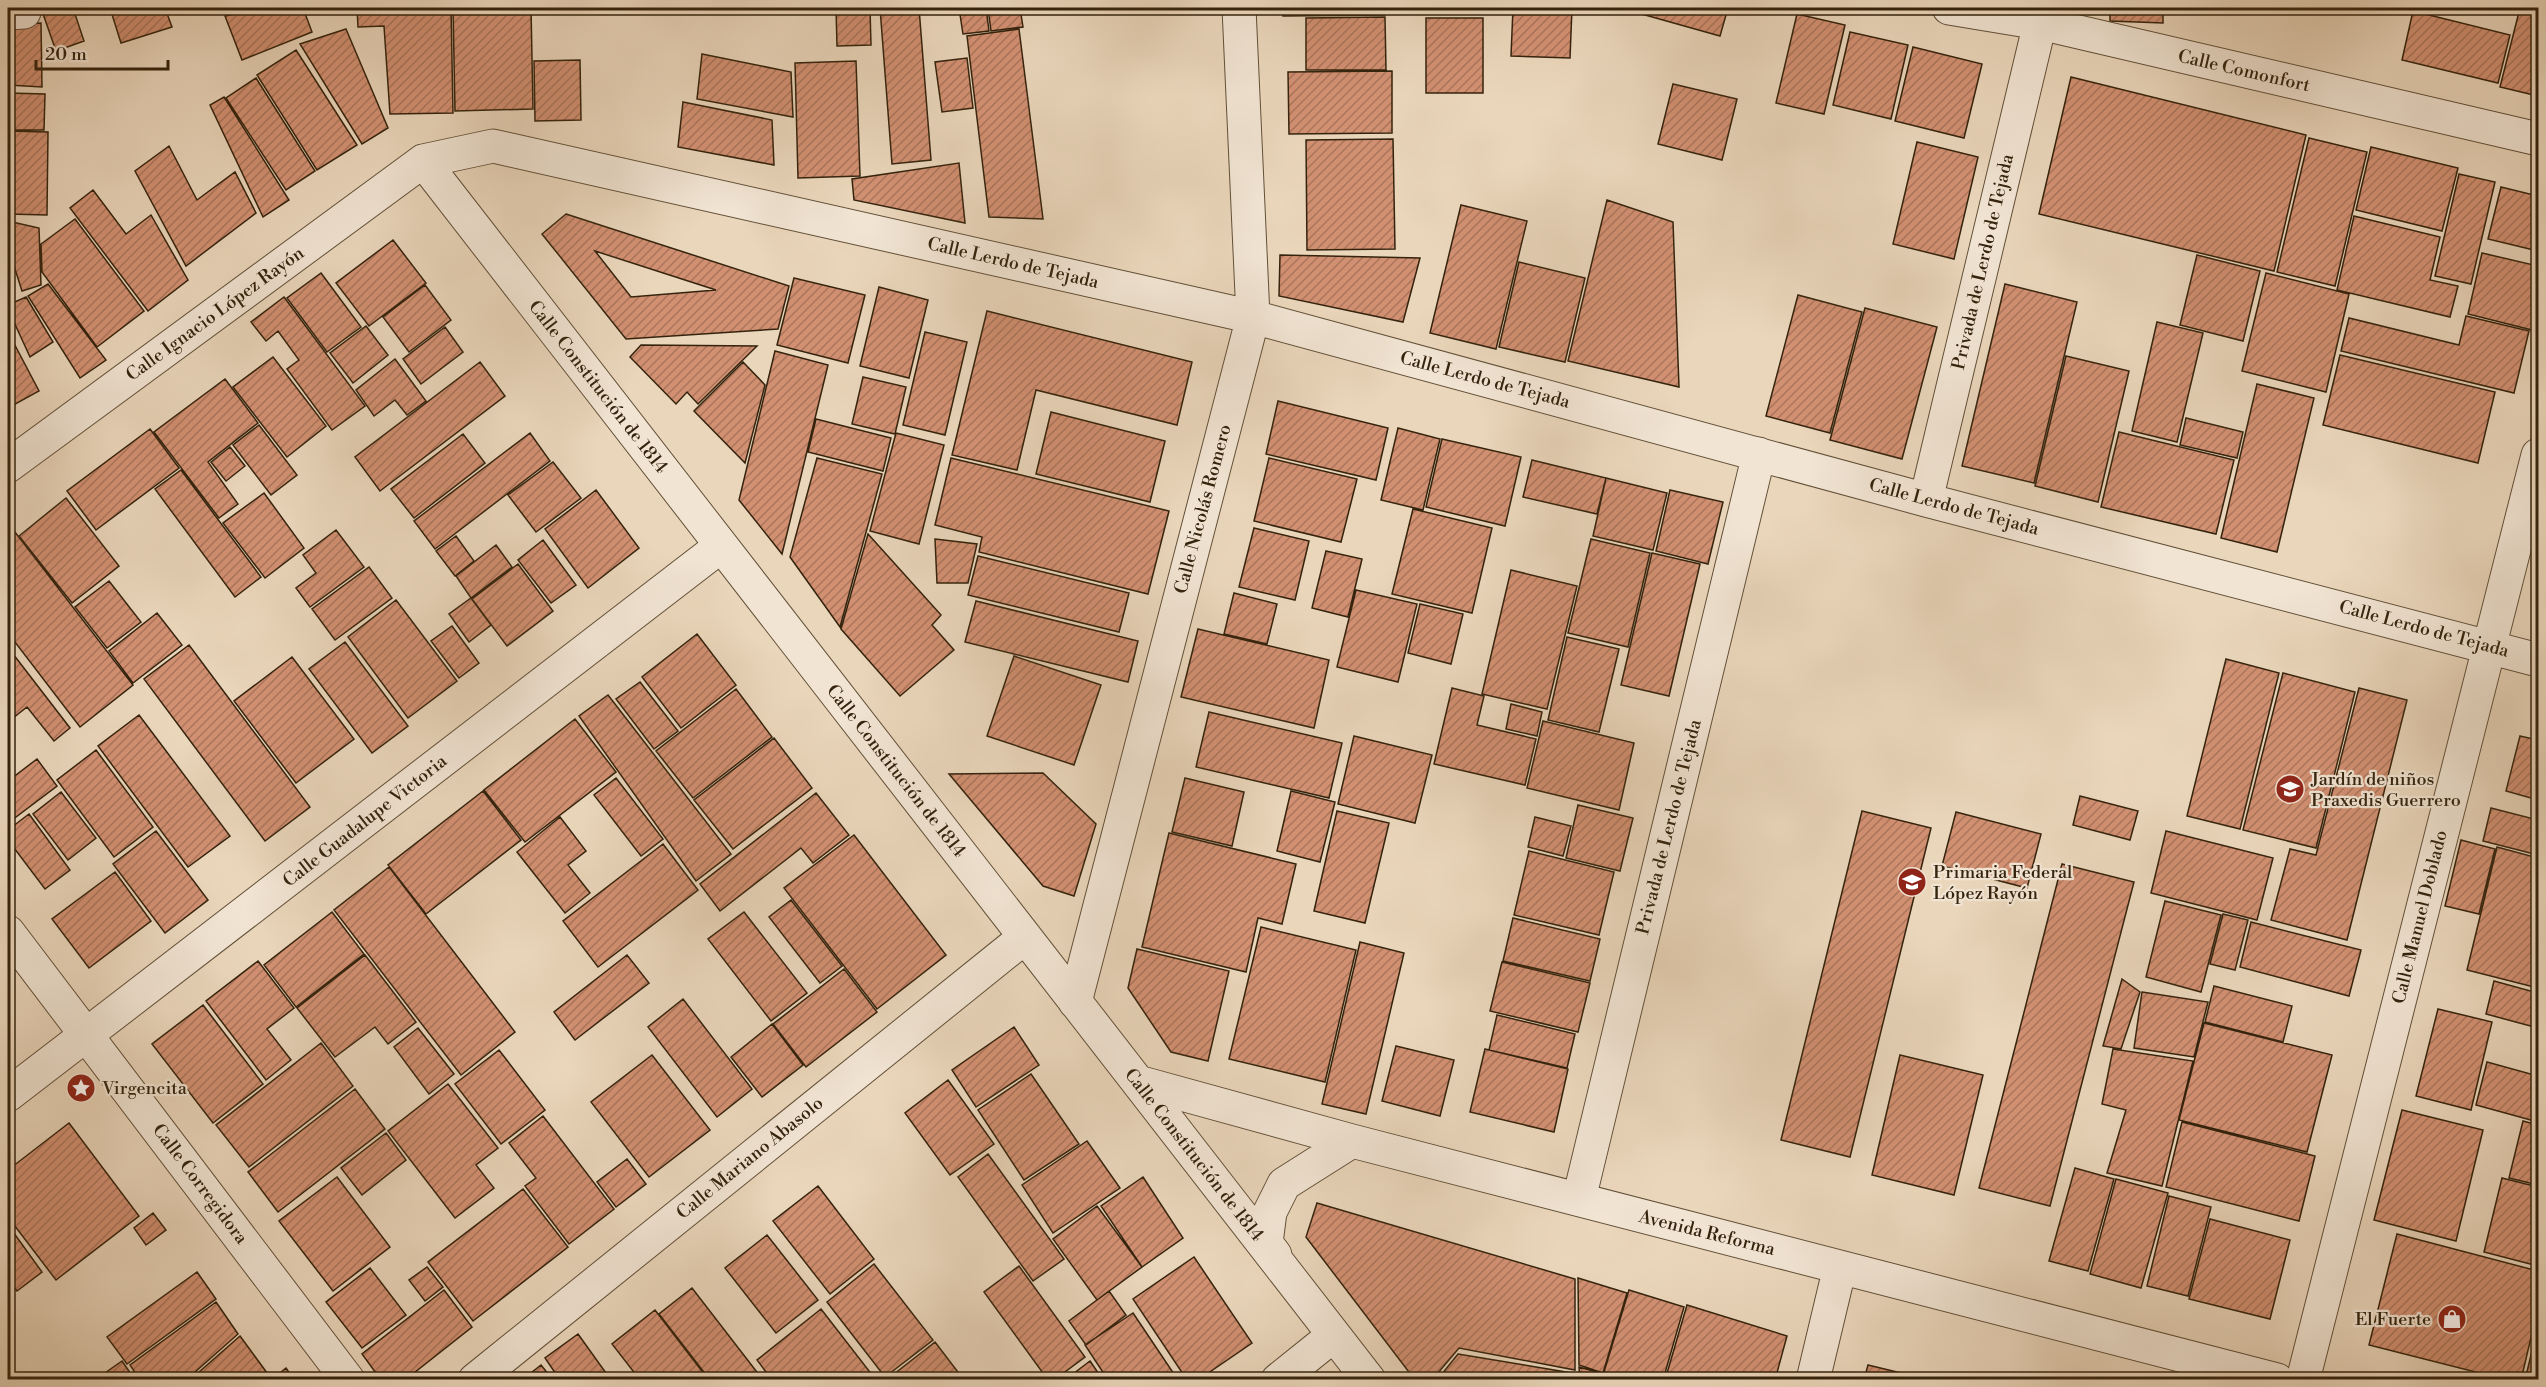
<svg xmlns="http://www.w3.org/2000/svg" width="2546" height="1387" viewBox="0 0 2546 1387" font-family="'Libre Bodoni',serif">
<defs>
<pattern id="building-hatch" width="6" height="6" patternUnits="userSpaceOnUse" patternTransform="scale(1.5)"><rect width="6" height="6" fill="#d29072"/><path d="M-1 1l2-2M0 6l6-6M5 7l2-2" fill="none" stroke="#ab755c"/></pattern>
</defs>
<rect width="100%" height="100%" fill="#ead6bb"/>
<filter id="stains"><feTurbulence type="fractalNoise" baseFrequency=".00333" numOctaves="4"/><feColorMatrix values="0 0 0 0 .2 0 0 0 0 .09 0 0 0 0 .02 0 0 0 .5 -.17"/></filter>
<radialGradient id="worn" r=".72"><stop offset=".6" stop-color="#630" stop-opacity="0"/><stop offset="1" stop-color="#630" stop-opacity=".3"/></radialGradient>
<path fill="url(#building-hatch)" stroke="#34230d" stroke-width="1.5" fill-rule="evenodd" d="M41 8H73L84 41 56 51Z
M110 8H165L172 27 121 43Z
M303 8 312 32 242 60 225 16 253 10Z
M357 8H451L453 113 390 114 384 26 358 27Z
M453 8H531L533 109 455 111Z
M836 8H870L871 45 837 46Z
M880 8H919L931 160 892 164Z
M959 8H986L989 31 963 34Z
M988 8H1020L1023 27 991 31Z
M1283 8H1385V15L1283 16Z
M1513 8H1572L1570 58 1511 56Z
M1640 8H1728L1720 36 1638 13Z
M2110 8H2163V23L2110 21Z
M2520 8H2538V96L2500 87Z
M2413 11 2510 35 2498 83 2402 60Z
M1797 14 1845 25 1824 114 1776 103Z
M1385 17 1386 70H1306V18Z
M1426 18H1483V93H1426Z
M41 23 42 87 8 85V24Z
M346 29 388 128 362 144 300 44Z
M1019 29 1043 219 989 217 967 36Z
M1850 32 1908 45 1891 119 1833 105Z
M1913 47 1982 64 1964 138 1895 121Z
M296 50 357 145 317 170 257 75Z
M702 54 791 72 793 117 697 99Z
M967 58 973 108 942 112 935 62Z
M580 60 581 120 535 121 534 61Z
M856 61 860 176 798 178 795 63Z
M1392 71V133L1289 134 1288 72Z
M2071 77 2306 135 2274 271 2039 214Z
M256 78 315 171 286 190 226 98Z
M1673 84 1737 99 1722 160 1658 144Z
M8 93 45 94 44 130H8Z
M224 97 289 200 263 217 210 105Z
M683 102 772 120 774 165 678 147Z
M8 131 48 132 47 215 8 214Z
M2309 138 2367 152 2335 286 2277 272Z
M1393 139 1395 249 1307 250 1306 140Z
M1917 142 1978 157 1954 259 1893 244Z
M169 146 197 200 235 172 256 213 186 266 135 171Z
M2371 147 2458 168 2442 231 2356 210Z
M959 163 965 223 854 200 852 179Z
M2459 174 2495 182 2471 284 2435 276Z
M2501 187 2538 196V251L2488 239Z
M93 190 126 234 151 215 188 280 148 311 70 208Z
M1607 200 1673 222 1679 387 1568 361Z
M1461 205 1527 221 1496 349 1430 333Z
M566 214 789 286 778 329 626 339 542 234ZM595 251 716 290 631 297Z
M2354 216 2440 237 2430 280 2458 286 2450 317 2337 290Z
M75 219 144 311 97 347 42 272 41 244Z
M8 221 39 228 41 285 22 291 8 247Z
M393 240 426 283 369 326 336 283Z
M2482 253 2538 266V321L2536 331 2468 314Z
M1280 255 1420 258 1403 322 1279 296Z
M2197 255 2260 271 2243 341 2180 325Z
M1519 262 1585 278 1565 362 1499 347Z
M321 273 361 327 327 352 287 298Z
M2266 273 2349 294 2326 392 2242 371Z
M794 278 865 295 848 363 777 345Z
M48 284 106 360 80 378 28 296Z
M2005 284 2077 302 2034 483 1962 466Z
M425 285 451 320 409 352 383 317Z
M879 287 928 300 909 378 860 366Z
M1798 295 1862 312 1830 433 1766 416Z
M26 297 53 342 30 357 8 309V305Z
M284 297 365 406 332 430 287 369 299 360 278 331 266 341 251 322Z
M1865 308 1937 327 1902 459 1830 440Z
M987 311 1192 362 1177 425 1036 390 1017 470 952 455Z
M2466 316 2529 331 2514 393 2341 351 2349 318 2459 345Z
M2157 322 2203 333 2177 442 2132 431Z
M366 326 388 355 353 383 330 353Z
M445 327 463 352 421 384 403 359Z
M8 332 39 391 8 408Z
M925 332 967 342 945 435 903 425Z
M641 345 757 346 698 404 687 392 676 404 630 357Z
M775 351 828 365 782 554 739 500Z
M2340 355 2495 392 2478 463 2323 425Z
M2066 356 2129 371 2098 502 2035 486Z
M273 357 326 426 287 457 233 387Z
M395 359 426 401 407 415 395 400 374 416 356 390Z
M480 362 505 396 380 491 355 457Z
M743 362 765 385 745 463 694 411Z
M863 377 906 387 895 434 852 424Z
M225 379 258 423 208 462 238 504 219 518 154 432Z
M2257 384 2314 398 2277 552 2221 538Z
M1278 401 1388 428 1376 480 1266 454Z
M1051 412 1165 441 1150 502 1036 474Z
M2186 418 2243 432 2237 458 2180 445Z
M816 419 891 438 883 471 808 452Z
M259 425 297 475 271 495 233 445Z
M1398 428 1440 439 1423 510 1381 500Z
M150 429 179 468 96 530 67 491Z
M2119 432 2234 460 2216 534 2101 507Z
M530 433 550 461 435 549 414 521Z
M896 433 944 445 919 544 870 531Z
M463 434 485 463 414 518 391 489Z
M1442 439 1521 457 1505 526 1426 507Z
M230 447 245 466 226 481 211 462Z
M817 458 882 474 840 627 790 557Z
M951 458 1169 511 1148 594 979 552 982 537 935 525Z
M1269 458 1357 479 1341 542 1254 521Z
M1532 460 1606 478 1597 514 1523 497Z
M553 462 581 498 536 532 508 495Z
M181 470 261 577 235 597 155 489Z
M1606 478 1667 493 1653 550 1593 536Z
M596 490 639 548 588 588 545 529Z
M1670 490 1723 502 1708 564 1656 551Z
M264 493 304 548 265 578 223 523Z
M66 498 119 566 72 603 19 536Z
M1413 509 1492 528 1472 613 1392 594Z
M8 523 133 685 80 727 15 642 8 648Z
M1254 528 1309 541 1295 600 1239 587Z
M336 530 364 567 310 607 296 588 316 573 303 555Z
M868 534 941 615 932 625 954 650 900 696 841 629Z
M456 536 474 561 455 576 436 551Z
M935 539 977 544 968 583H937Z
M1591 539 1650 553 1628 647 1568 633Z
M543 540 576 585 551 603 518 560Z
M496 545 512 567 471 598 456 576Z
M1326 551 1362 559 1348 617 1312 608Z
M1652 553 1700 564 1669 696 1621 685Z
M978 556 1129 593 1119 632 968 595Z
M518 564 553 611 507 646 472 599Z
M369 567 392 598 335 640 312 609Z
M1511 570 1577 586 1547 709 1482 694Z
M109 581 141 622 107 648 75 607Z
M1356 590 1417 604 1398 682 1337 667Z
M1234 593 1277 604 1267 644 1224 634Z
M471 598 491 625 469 642 449 614Z
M396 600 457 681 408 718 348 637Z
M976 601 1138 641 1128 682 965 642Z
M1420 604 1463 614 1451 664 1408 653Z
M157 613 182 645 133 683 109 651Z
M452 626 479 663 459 678 431 641Z
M1198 629 1329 660 1314 728 1181 697Z
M697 634 736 685 681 728 642 677Z
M1567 637 1619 649 1599 732 1548 720Z
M345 642 408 726 372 753 309 669Z
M189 645 310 807 265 841 144 679Z
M10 650 70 728 54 741 27 707 8 722V652Z
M1014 656 1101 685 1074 765 987 736Z
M292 657 354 739 296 783 234 701Z
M2226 659 2279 673 2240 829 2187 816Z
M2283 673 2355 692 2316 848 2243 830Z
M640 682 678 731 654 749 616 699Z
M1452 688 1484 696 1477 725 1536 739 1525 785 1434 764Z
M2359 688 2407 700 2347 940 2271 920 2290 849 2316 855Z
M736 689 772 737 693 798 656 751Z
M608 695 731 854 696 881 579 716Z
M1511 704 1542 712 1537 736 1506 729Z
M1209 712 1342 743 1329 798 1196 767Z
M139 715 230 836 188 867 98 746Z
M575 719 616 772 525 842 484 790Z
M1543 721 1634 743 1619 810 1527 788Z
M1354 736 1432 755 1415 823 1338 804Z
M2520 736 2538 740V800L2506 791Z
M774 738 812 788 733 849 694 800Z
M96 750 153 827 114 857 57 780Z
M37 759 57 786 8 823V781Z
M1043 773 1096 824 1074 896 1043 886 949 774Z
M616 778 663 839 641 856 594 795Z
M1185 778 1244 792 1232 846 1172 832Z
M483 791 521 840 426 914 388 865Z
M1291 791 1335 802 1320 862 1277 851Z
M61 792 96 838 68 860 33 814Z
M816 793 849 835 813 863 801 848 720 911 700 884Z
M2080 796 2138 811 2130 840 2073 825Z
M1578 805 1633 818 1620 871 1566 858Z
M2491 808 2538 820V855L2483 841Z
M1337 811 1389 823 1365 923 1314 911Z
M1862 811 1931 828 1850 1157 1781 1140Z
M1956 812 2041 834 2027 888 1942 866Z
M29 814 70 870 45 889 8 840V830Z
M560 817 586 851 568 865 590 893 565 913 517 852Z
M1535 817 1571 826 1563 856 1528 847Z
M156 831 208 900 165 933 113 864Z
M2166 831 2273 858 2257 920 2151 893Z
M1169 833 1296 864 1282 924 1258 918 1246 972 1142 947Z
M854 835 946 955 877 1009 784 888Z
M2461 840 2495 849 2479 914 2445 906Z
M663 844 698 890 598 967 563 921Z
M2497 847 2538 858V988L2467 970Z
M1529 851 1614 872 1599 935 1514 915Z
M2062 864 2134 882 2050 1206 1979 1188Z
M389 867 515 1032 461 1075 334 910Z
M115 872 151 921 89 968 52 919Z
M791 900 842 966 820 983 769 917Z
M2165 901 2221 915 2201 992 2146 977Z
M332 912 364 954 296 1007 264 965Z
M744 912 807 993 771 1021 708 939Z
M2223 914 2248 920 2235 970 2210 964Z
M1513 918 1600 939 1590 981 1503 961Z
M2251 922 2361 950 2349 996 2240 967Z
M1261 927 1356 950 1325 1082 1229 1059Z
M1360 942 1404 953 1366 1114 1322 1104Z
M1137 949 1229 971 1208 1061 1171 1052 1128 988Z
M365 955 416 1022 388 1044 375 1027 335 1057 297 1008Z
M627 955 649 983 575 1040 554 1012Z
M258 961 294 1008 267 1029 291 1060 266 1080 206 1001Z
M1502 962 1590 983 1578 1032 1490 1011Z
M844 969 877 1012 806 1067 773 1024Z
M2122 979 2140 992 2121 1049 2103 1046Z
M2494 981 2538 993V1028L2486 1014Z
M2214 986 2292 1006 2283 1042 2205 1022Z
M2142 992 2208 1002 2194 1057 2134 1048Z
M683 999 752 1089 717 1117 648 1027Z
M203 1005 263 1084 213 1123 152 1044Z
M2438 1009 2492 1022 2471 1110 2416 1096Z
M1497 1015 1575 1034 1567 1068 1489 1050Z
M2204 1023 2332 1055 2307 1152 2179 1120Z
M772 1024 803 1065 762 1097 731 1057Z
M1014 1027 1039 1065 976 1107 952 1070Z
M418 1028 454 1074 429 1094 394 1047Z
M321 1043 353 1086 249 1167 216 1125Z
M1396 1046 1454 1060 1440 1116 1382 1101Z
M1485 1049 1568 1069 1554 1132 1470 1112Z
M2113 1049 2193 1061 2162 1186 2107 1173 2126 1110 2102 1104Z
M499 1050 545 1110 501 1144 455 1084Z
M652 1055 710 1130 649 1177 591 1102Z
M1900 1055 1983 1075 1954 1195 1872 1175Z
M2487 1062 2538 1076V1122L2476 1105Z
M1031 1074 1079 1144 1024 1180 978 1110Z
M948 1080 994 1144 950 1175 905 1113Z
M448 1084 498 1148 476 1165 494 1188 455 1218 388 1131Z
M355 1089 385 1129 278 1212 248 1172Z
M2402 1110 2483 1130 2456 1241 2374 1220Z
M543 1116 614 1209 569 1244 525 1186 536 1178 509 1143Z
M2523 1121 2538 1125V1185L2509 1178Z
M2182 1122 2315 1156 2299 1221 2166 1187Z
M69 1123 139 1216 56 1280 8 1217V1170Z
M386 1133 406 1160 362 1195 341 1168Z
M1087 1141 1120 1188 1053 1233 1022 1185Z
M988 1154 1064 1259 1033 1281 958 1177Z
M627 1159 646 1184 616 1207 597 1182Z
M2075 1168 2114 1179 2088 1271 2049 1261Z
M337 1177 390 1247 333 1291 279 1221Z
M1143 1177 1183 1238 1142 1267 1101 1206Z
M2502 1178 2538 1187V1266L2484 1252Z
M2116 1179 2168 1193 2141 1288 2090 1274Z
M818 1186 874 1259 830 1294 773 1221Z
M523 1189 568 1247 473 1321 428 1262Z
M2169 1196 2211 1207 2188 1296 2147 1286Z
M1317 1203 1575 1279V1370L1459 1348 1432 1380H1415L1306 1237Z
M1097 1206 1142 1267 1097 1300 1053 1239Z
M153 1213 166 1230 146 1245 134 1228Z
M2210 1219 2290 1240 2270 1319 2189 1299Z
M8 1225 42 1272 17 1291 8 1279Z
M2397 1234 2538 1271V1308L2521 1380H2507L2369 1345Z
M767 1235 818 1300 776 1333 725 1268Z
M1194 1257 1252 1343 1198 1380H1187L1133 1299Z
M874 1264 933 1340 885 1377 827 1302Z
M1019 1266 1085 1357 1054 1380H1048L984 1292Z
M427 1267 443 1287 425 1301 409 1280Z
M370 1268 406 1315 362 1348 326 1302Z
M197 1272 216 1299 127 1364 107 1337Z
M1578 1278 1627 1293 1603 1373 1579 1365Z
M692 1288 763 1380H710L659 1314Z
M444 1290 472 1327 405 1380H381L362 1354Z
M1629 1290 1684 1307 1663 1380H1630L1604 1372Z
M1109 1291 1126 1315 1086 1345 1069 1321Z
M216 1302 238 1334 186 1380H140L130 1365Z
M1687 1305 1787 1336 1775 1380H1665Z
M821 1309 876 1380H772L757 1360Z
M655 1310 708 1379 707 1380H640L612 1344Z
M1133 1313 1178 1380H1108L1085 1345Z
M2538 1326V1380H2525Z
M578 1334 611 1380H560L545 1358Z
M240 1336 270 1377 267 1380H190Z
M935 1342 964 1380H890L889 1378Z
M1458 1354 1578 1374 1579 1380H1437Z
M122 1361 135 1380H95Z
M1090 1361 1103 1380H1065Z
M541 1365 553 1380H522Z
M1868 1365 1930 1380H1864Z
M1579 1367 1622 1379 1580 1380Z
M286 1368 294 1380H271Z"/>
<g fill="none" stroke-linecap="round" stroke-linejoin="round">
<g stroke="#625038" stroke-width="35">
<path id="minor" d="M1949 8 2040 23 2538 139
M8 13 24 12
M423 161 1369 1380
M8 466 423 161 493 146 1253 317 1926 500 2538 660
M1926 500 2040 23
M8 932 348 1380
M1075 1002 1253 317 1239 8
M1138 1082 1352 1141 2277 1380
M8 1095 721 546
M1579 1199 1759 454
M1275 1255 1266 1243 1270 1212 1284 1184 1352 1141
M475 1380 1025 937
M1278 1380 1334 1335
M1813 1380 1840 1267
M2303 1380 2538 455"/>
</g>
<use href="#minor" stroke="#f1e4d3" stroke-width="33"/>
</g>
<defs>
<g id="school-disc" transform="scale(1.5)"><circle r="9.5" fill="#8f2418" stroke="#f1e4d3"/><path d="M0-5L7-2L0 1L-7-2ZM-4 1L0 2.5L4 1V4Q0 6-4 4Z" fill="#fff"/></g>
<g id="sight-disc" transform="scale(1.5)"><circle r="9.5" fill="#8f2418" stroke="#f1e4d3"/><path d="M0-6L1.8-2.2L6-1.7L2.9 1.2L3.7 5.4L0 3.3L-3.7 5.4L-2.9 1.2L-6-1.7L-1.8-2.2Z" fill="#fff"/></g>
<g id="shop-disc" transform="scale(1.5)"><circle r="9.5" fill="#8f2418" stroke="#f1e4d3"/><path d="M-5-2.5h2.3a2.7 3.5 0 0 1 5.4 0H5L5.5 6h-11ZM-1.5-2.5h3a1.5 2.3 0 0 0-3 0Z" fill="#fff"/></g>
</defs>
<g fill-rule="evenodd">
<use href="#school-disc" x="2290" y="789"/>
<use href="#school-disc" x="1912" y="882"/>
<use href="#sight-disc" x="81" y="1088"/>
<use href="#shop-disc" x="2452" y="1319"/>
</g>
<g text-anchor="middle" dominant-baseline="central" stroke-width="4.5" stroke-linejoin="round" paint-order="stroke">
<g font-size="18" fill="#34230d" stroke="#f1e4d3">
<text transform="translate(2244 71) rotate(13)">Calle Comonfort</text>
<text transform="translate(1983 262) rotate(-77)">Privada de Lerdo de Tejada</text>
<text transform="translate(1013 263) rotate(13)">Calle Lerdo de Tejada</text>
<text transform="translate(215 314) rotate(-36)">Calle Ignacio López Rayón</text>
<text transform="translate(1485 380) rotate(15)">Calle Lerdo de Tejada</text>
<text transform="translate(598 387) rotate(52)">Calle Constitución de 1814</text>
<text transform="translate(1954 507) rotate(15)">Calle Lerdo de Tejada</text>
<text transform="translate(1203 509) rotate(-75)">Calle Nicolás Romero</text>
<text transform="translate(2424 629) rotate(15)">Calle Lerdo de Tejada</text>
<text transform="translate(896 771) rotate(52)">Calle Constitución de 1814</text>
<text transform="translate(365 821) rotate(-38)">Calle Guadalupe Victoria</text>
<text transform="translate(1669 827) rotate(-76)">Privada de Lerdo de Tejada</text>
<text transform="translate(2420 917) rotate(-76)">Calle Manuel Doblado</text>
<text transform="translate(1194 1155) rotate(52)">Calle Constitución de 1814</text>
<text transform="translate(750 1158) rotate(-39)">Calle Mariano Abasolo</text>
<text transform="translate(200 1184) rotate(53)">Calle Corregidora</text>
<text transform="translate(1707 1233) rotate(14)">Avenida Reforma</text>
</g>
<g font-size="18" fill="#34230d" stroke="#f1e4d3" text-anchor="start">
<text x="2311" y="779">Jardín de niños<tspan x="2311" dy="21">Praxedis Guerrero</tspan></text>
<text x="1933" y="872">Primaria Federal<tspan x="1933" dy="21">López Rayón</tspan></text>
<text x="102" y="1088">Virgencita</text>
<text x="2431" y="1319" text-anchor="end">El Fuerte</text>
</g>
</g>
<rect width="2546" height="1387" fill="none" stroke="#ead6bb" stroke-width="30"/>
<rect x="9" y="9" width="2528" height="1369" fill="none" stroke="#34230d" stroke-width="3"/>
<rect x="15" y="15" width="2516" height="1357" fill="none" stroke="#34230d" stroke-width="1.5"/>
<path d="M36 60v9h132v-9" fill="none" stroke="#34230d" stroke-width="3"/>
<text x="45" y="60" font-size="18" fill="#34230d" stroke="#f1e4d3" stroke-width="4.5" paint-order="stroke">20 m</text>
<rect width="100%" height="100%" filter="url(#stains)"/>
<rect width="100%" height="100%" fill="url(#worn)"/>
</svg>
